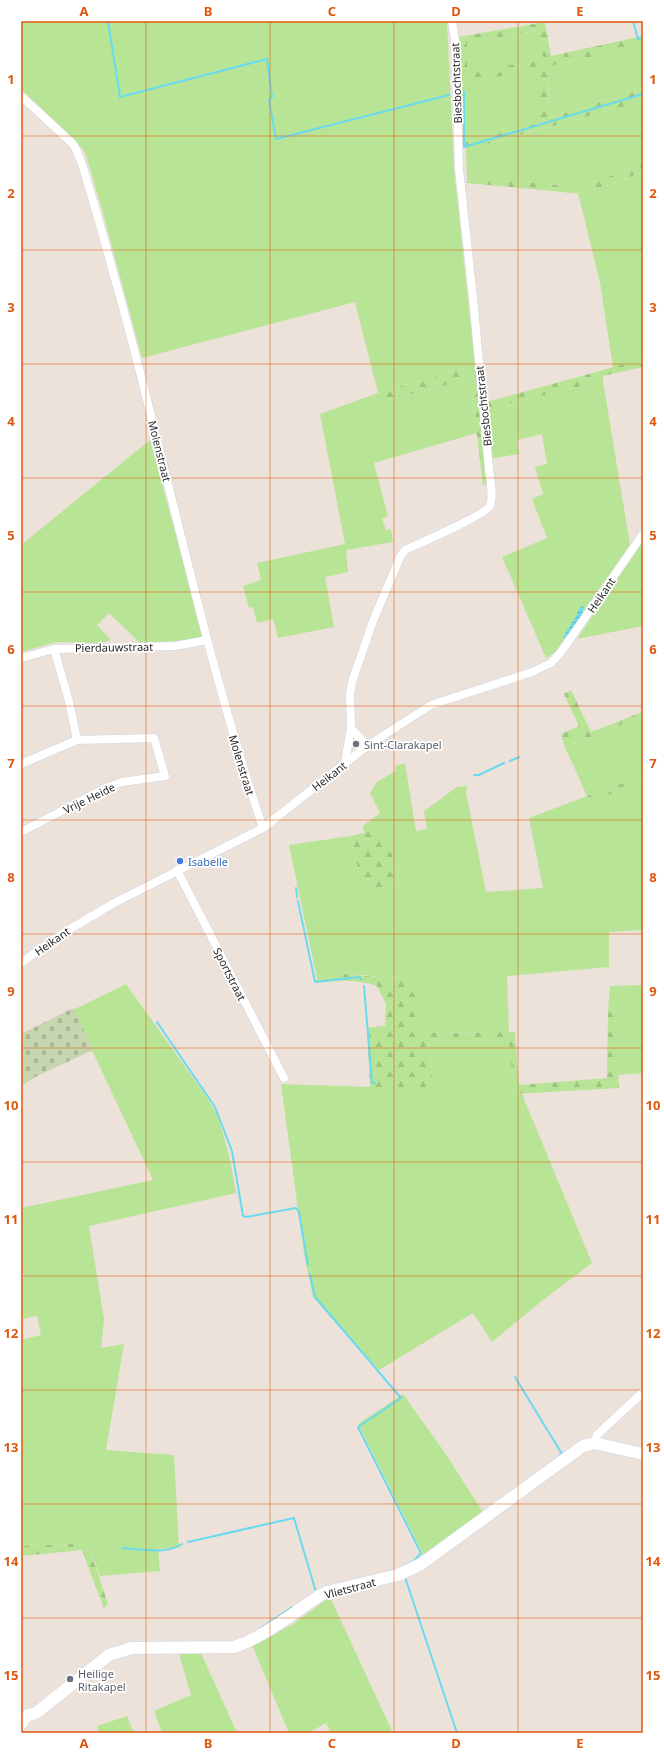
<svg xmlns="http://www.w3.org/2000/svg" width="664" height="1754" viewBox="0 0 664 1754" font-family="'Noto Sans',sans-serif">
<defs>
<pattern id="forest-firs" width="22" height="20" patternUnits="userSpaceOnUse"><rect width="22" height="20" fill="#b8e495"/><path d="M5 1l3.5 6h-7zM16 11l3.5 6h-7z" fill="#9ec480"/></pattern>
<pattern id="cemetery-stones" width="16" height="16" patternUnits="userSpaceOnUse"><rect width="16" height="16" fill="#c7d6b1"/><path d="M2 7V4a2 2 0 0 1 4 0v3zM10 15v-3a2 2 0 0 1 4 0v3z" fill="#abb898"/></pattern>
<pattern id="water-rules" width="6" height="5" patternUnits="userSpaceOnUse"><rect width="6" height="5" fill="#6adaf0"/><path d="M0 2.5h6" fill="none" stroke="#5cbbce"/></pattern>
</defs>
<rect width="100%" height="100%" fill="#ece2da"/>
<path fill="#b8e495" d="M21 21H447L454 169 475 365 378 393 381 402 470 379 477 433 374 463 388 516 382 519 386 530 391 529 393 542 346 550 348 572 325 577 334 627 278 638 273 619 257 623 253 607 249 608 243 586 261 580 257 563 345 544 320 414 378 393 355 302 142 358 101 206 85 152 73 138 21 89Z
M539 30 544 58 467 75 466 43Z
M643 45V89L548 118 549 66Z
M541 67V123L465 142 461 84Z
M643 101V164L580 187 467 177 466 150Z
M643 172V359L613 368 600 282 578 193 584 194Z
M603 381 630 545 555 652 546 658 502 557 547 538 532 499 543 494 535 467 547 464 542 434 517 440 519 454 493 458 490 408Z
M150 440 202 631V636L199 639 141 644 109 613 97 625 111 640 102 643 56 642 21 652V545Z
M643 541V626L577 639Z
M643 716V776L587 796 590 802 643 782V930L609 932V967L507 976 509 1032 420 1033 416 979 346 974 317 979 289 845 351 836 363 893 400 882 384 828 364 833 363 826 380 813 370 793 377 782 396 771 395 766 405 763 416 831 427 829 424 811 457 787 467 786 466 793 486 892 543 888 529 818 587 796 565 747Z
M126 984 206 1096 218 1116 230 1159 236 1193 89 1226 104 1319 101 1348 124 1344 106 1450 174 1455 179 1548 158 1549 160 1571 100 1576 88 1543 21 1546V1340L41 1335 37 1316 21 1319V1280L24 1279 21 1256V1208L153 1180 73 1010Z
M643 985V1073L618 1075 615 1010 608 1011 610 986Z
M510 1040 514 1094H522L592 1263 543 1300 492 1342 473 1313 379 1370 313 1297 304 1254 281 1084 370 1087H433L429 1041Z
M403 1394 443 1450 483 1512 424 1556 358 1424Z
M330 1597 393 1733H331L326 1723 308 1733H289L252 1645 293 1624Z
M201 1653 237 1733H162L154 1711 191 1695 179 1654Z
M127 1716 134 1733H99L97 1726Z"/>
<path fill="url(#forest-firs)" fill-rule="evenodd" d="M545 22 551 56 643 36V45L549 66 548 118 643 89V101L466 150 465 142 540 123 541 68 461 84 459 37ZM539 30 543 58 467 74V43Z
M643 164V172L584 194 467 183V177L580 187Z
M643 359V367L603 376V381L490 408 494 483 483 485 470 379 380 402 378 393 475 365 480 404Z
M571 690 591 732 643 712V716L565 747 561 734 579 726 564 694Z
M643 776V782L590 802 587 796Z
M384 828 400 882 363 893 351 836Z
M374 967H383L385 977 416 979 420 1033 515 1032 519 1085 607 1078 608 1011 615 1010 619 1088 514 1094 509 1040 429 1041 433 1087H370L367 1028 385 1026 386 1004 377 986C356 979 338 980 316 983L317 979 346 974 375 977Z
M88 1543 108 1604 104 1609 82 1550 21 1556V1546Z"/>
<path fill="url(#cemetery-stones)" d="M73 1008 93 1050 37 1076 21 1086V1034Z"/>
<path fill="url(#water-rules)" d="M583 605C586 614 571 630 565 638L563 637 577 615V610L578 611Z"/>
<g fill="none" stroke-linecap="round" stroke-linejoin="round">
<path stroke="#6adaf0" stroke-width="2" d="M108 21 120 97 267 59 272 97 269 100 276 139 449 95
M633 21 638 39 643 38
M464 91V147L643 94
M510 761 519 757
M474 775H479L504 763
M296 888 297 897
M298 901 315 982 359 977 361 979
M364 986 372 1083H375
M157 1022 215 1107 232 1151 243 1216 246 1217 296 1208 299 1212 308 1265
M310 1274 315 1297 401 1398 358 1427 421 1553 414 1561 404 1566
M515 1377 562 1454 559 1456
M188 1542 294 1518 316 1592
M122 1548C140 1549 166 1555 182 1544
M405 1577 457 1733
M258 1630 292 1607"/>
<g stroke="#cfd5e2" stroke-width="9">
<path id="street" d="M21 96 73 144C82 158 85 175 90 191 101 226 110 262 120 297 169 474 204 654 263 828
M54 649 69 701 77 740
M21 658 54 649 175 646 207 640
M367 746 351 728 350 694 352 682 373 621 401 555 405 550C418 544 487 514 490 506 494 496 490 480 489 469L473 298 459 169 455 40 452 21
M345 763 351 728
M21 764 77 740 154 738 165 776 122 782 104 789 21 832
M177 870 284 1078
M21 963 55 938 114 903 263 828 367 746 431 705 532 672 551 663 561 652 643 534
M594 1443 597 1435 643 1392"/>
</g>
<g stroke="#cfd5e2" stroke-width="13">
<path id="secondary" d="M21 1724 26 1716 36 1713 109 1655 122 1651 131 1648 234 1647C266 1636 292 1614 319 1596L327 1592 398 1575 421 1564 583 1446 594 1443 643 1454"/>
</g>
<use href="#street" stroke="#fff" stroke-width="8"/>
<use href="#secondary" stroke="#fff" stroke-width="12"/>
</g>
<path fill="none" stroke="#de570d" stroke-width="1" stroke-opacity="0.55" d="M146 21V1733M270 21V1733M394 21V1733M518 21V1733M21 136H643M21 250H643M21 364H643M21 478H643M21 592H643M21 706H643M21 820H643M21 934H643M21 1048H643M21 1162H643M21 1276H643M21 1390H643M21 1504H643M21 1618H643"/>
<g fill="#6b7280" stroke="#fff" stroke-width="1.5">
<circle cx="356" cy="744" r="4"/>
<circle cx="70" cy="1679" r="4"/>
</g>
<circle fill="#3f7fe0" stroke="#fff" stroke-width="1.5" cx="180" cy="861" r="4"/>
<g text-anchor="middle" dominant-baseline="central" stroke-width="3.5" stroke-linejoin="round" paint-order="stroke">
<g font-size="11" fill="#292929" stroke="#fff">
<text transform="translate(456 83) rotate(-92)">Biesbochtstraat</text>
<text transform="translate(483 406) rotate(-96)">Biesbochtstraat</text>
<text transform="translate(160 451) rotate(76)">Molenstraat</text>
<text transform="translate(601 595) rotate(-56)">Heikant</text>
<text transform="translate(114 647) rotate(-1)">Pierdauwstraat</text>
<text transform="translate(242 765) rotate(73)">Molenstraat</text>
<text transform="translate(329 776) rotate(-38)">Heikant</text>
<text transform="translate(89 798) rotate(-26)">Vrije Heide</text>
<text transform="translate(52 941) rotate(-35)">Heikant</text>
<text transform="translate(230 974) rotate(63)">Sportstraat</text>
<text transform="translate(350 1588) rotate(-15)">Vlietstraat</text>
</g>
<g font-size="11" fill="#5b616d" stroke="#fff" text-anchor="start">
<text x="364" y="744">Sint-Clarakapel</text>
<text x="78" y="1673">Heilige<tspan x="78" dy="13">Ritakapel</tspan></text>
</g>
<g font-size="11" fill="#366cbe" stroke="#fff" text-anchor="start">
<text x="188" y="861">Isabelle</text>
</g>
</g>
<rect width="664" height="1754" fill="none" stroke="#ffffff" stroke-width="44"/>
<rect x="22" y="22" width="620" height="1710" fill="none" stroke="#de570d" stroke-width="1.5"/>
<g font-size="13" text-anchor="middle" font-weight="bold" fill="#de570d">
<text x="84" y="16">A</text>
<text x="208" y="16">B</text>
<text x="332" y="16">C</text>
<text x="456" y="16">D</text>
<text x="580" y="16">E</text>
<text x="11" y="84">1</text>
<text x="653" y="84">1</text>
<text x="11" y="198">2</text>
<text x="653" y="198">2</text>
<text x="11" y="312">3</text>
<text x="653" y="312">3</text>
<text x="11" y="426">4</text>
<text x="653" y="426">4</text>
<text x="11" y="540">5</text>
<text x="653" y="540">5</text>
<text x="11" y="654">6</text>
<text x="653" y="654">6</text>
<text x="11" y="768">7</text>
<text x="653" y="768">7</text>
<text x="11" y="882">8</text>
<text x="653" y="882">8</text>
<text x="11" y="996">9</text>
<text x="653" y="996">9</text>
<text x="11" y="1110">10</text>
<text x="653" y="1110">10</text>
<text x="11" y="1224">11</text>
<text x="653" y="1224">11</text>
<text x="11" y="1338">12</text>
<text x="653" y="1338">12</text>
<text x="11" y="1452">13</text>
<text x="653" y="1452">13</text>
<text x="11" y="1566">14</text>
<text x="653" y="1566">14</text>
<text x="11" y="1680">15</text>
<text x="653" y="1680">15</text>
<text x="84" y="1748">A</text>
<text x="208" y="1748">B</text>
<text x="332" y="1748">C</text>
<text x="456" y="1748">D</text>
<text x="580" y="1748">E</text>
</g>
</svg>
